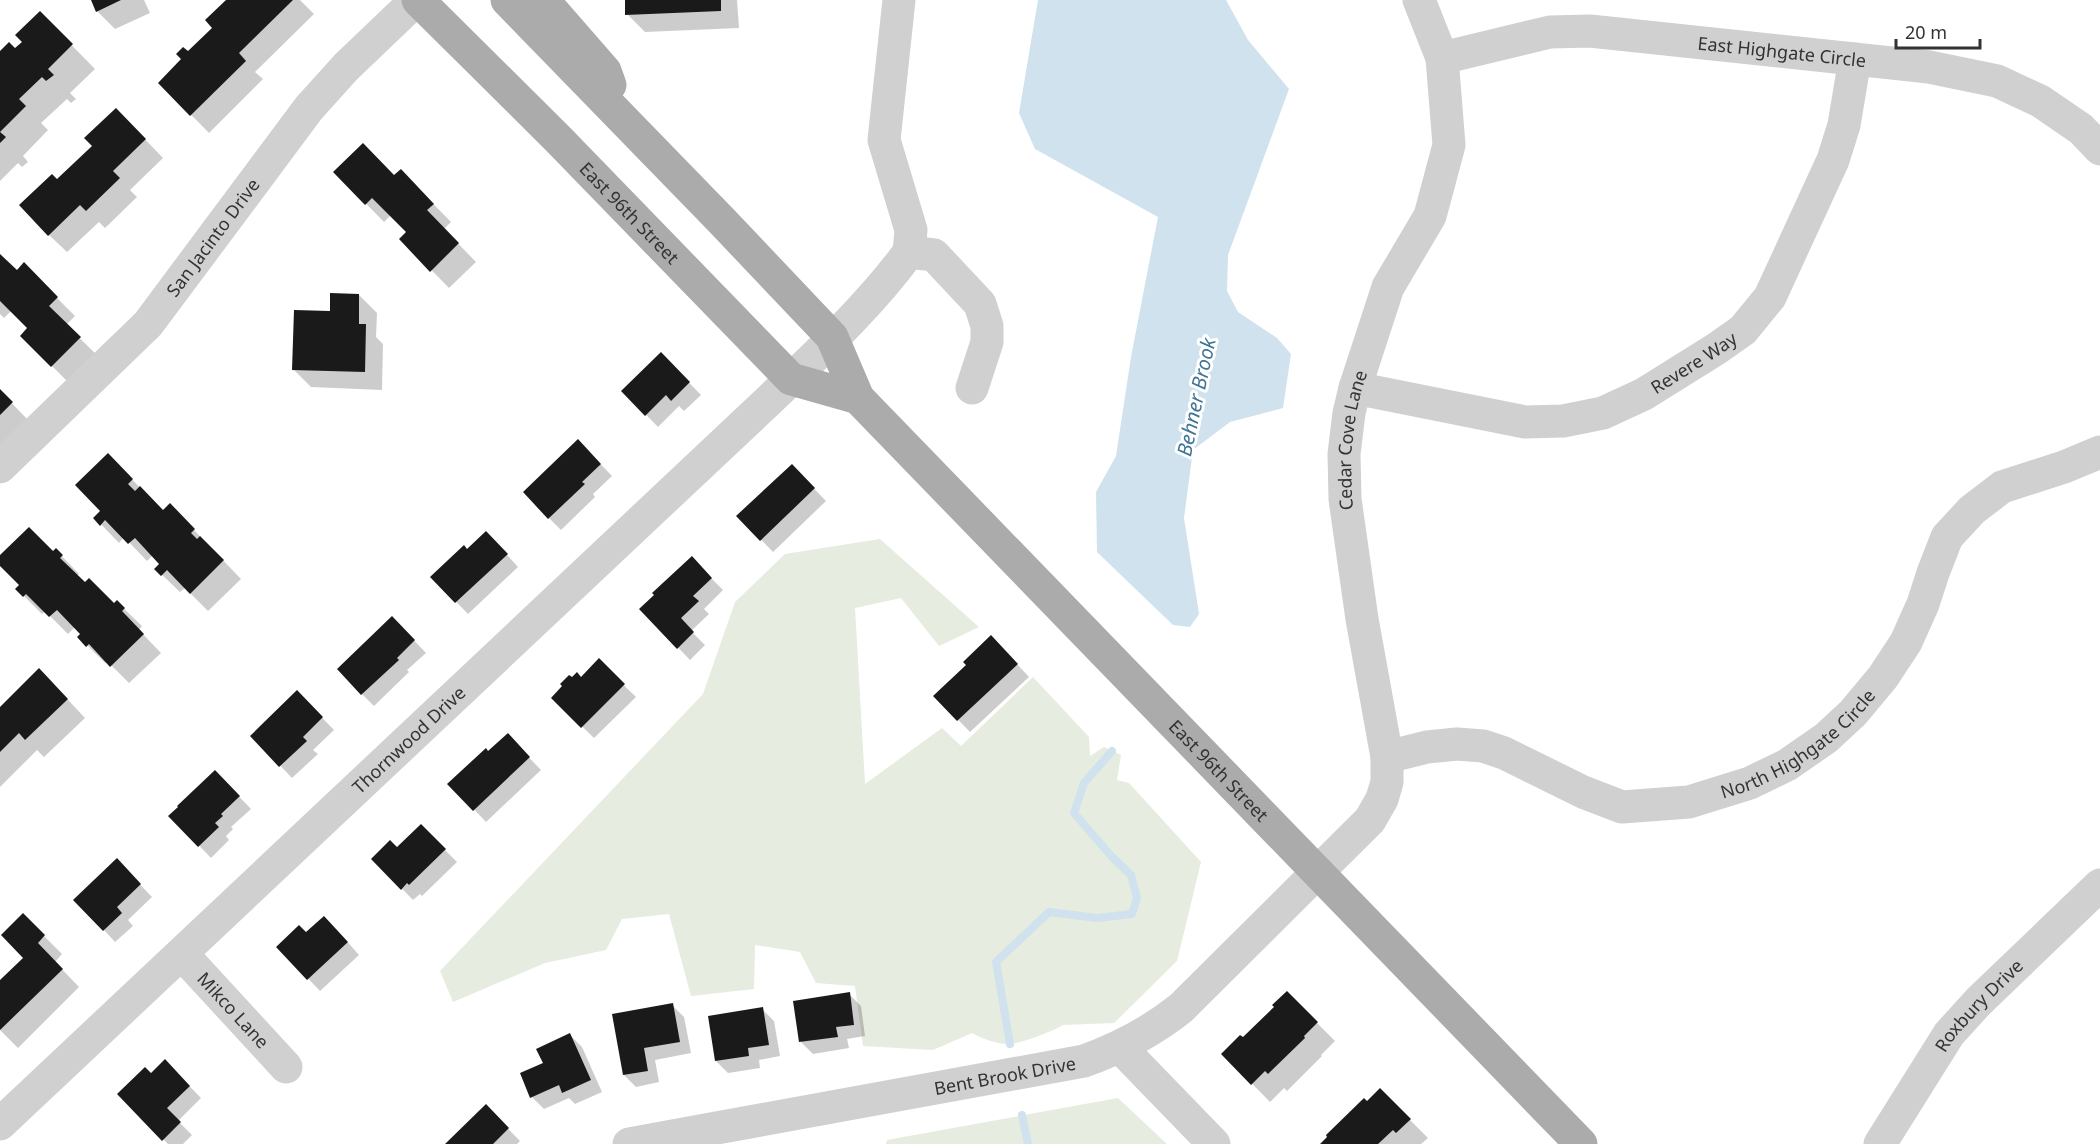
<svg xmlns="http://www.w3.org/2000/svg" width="2100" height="1144" viewBox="0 0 2100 1144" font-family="'Noto Sans',sans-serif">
<rect width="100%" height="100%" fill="#fff"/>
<path fill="#e6ecdf" d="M880 539 979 627 939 646 901 598 855 608 865 784 942 728 961 746 1033 677 1089 737 1090 756 1104 747 1121 755 1117 780 1129 783 1201 862 1177 961 1114 1023 1063 1025C1054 1031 1019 1044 1009 1044 996 1044 983 1039 972 1033L933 1050 863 1046 855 986 816 983 800 952 755 945 754 989 691 996 669 914 622 919 606 950 545 963 453 1002 440 971 703 694 735 602 785 554Z
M1118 1098 1167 1144H886L887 1140Z"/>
<path fill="#cfe2ee" d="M1038 0H1226L1248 40 1289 89 1228 255 1227 291 1238 312 1277 338 1291 354 1283 408 1230 422 1193 450 1184 518 1199 614 1190 627 1173 625 1097 552 1096 492 1116 456 1131 357 1158 217 1035 149 1019 113Z"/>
<path fill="#0003" d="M92 0H144L150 13 115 29 97 11Z
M228 0H300L314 14 255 72 263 79 209 133 160 83 214 28Z
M626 0H737L739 28 645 32 627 14Z
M40 13 95 69 70 93 76 99 71 103 67 99 41 123 48 130 23 156 28 162 22 167 18 163 0 181V53L15 50 24 42Z
M134 128 163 158 130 190 137 197 105 228 99 222 67 252 49 235 57 181Z
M401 171 451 222 444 229 476 262 449 288 401 239 408 232 391 215 384 222 335 172 395 177Z
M0 256 17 272 24 265 75 316 66 325 98 356 70 384 22 336 29 328 12 310 4 318 0 314Z
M359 295 377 313 376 337 383 344 382 390 311 387 293 369 331 313Z
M661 354 701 395 684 411 679 406 658 427 623 391Z
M0 391 29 421 0 449Z
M590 453 612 476 593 494 595 497 561 530 549 518Z
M792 466 826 501 773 552 738 516Z
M125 472 163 512 170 505 241 579 208 611 185 588 180 592 156 569 161 564 153 555 147 561 124 537 119 543 95 518 102 511Z
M498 545 518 567 468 614 432 577 468 551Z
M56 550 79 574 76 576 114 605 117 602 142 626 139 630 161 653 129 683 107 661 105 663 79 637 82 634 75 627 68 634 45 611 42 614 17 589 21 585 0 563V558L53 552Z
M703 570 723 590 704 609 709 614 691 631 705 645 690 660 641 609Z
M404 630 426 653 407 670 409 672 374 706 362 694Z
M1003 649 1029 677 970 732 935 696 968 665Z
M599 661 636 697 594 738 553 698 581 679Z
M57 688 85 718 44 757 37 750 0 787V709Z
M297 692 334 730 313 750 318 754 292 778 252 736Z
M519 747 541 770 486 822 450 784 488 753Z
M227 784 251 809 231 827 233 829 226 836 229 840 211 858 171 816Z
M421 826 457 862 422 896 420 894 413 900 373 859 397 850Z
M128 872 152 897 128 920 133 926 115 942 104 930Z
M23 915 62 954 55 962 79 987 18 1048 0 1030V982L25 958Z
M336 929 359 955 320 991 278 947 307 934Z
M1287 993 1335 1041 1321 1055 1322 1056 1287 1091 1284 1088 1270 1102 1223 1054 1243 1039 1276 1007Z
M849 994 861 1006 865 1036 847 1039 849 1048 813 1054 801 1042Z
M672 1005 684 1017 691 1053 655 1060 659 1082 636 1087 624 1075Z
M762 1009 774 1021 780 1056 759 1060 760 1068 728 1073 716 1061Z
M570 1035 582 1047 602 1092 575 1104 569 1098 544 1109 532 1097 545 1063Z
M165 1061 201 1098 178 1121 192 1135 183 1144H168L119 1094 151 1075Z
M1380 1090 1428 1138 1421 1144H1322Z
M486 1106 520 1141 517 1144H448Z"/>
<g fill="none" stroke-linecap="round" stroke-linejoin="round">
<path stroke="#cfe2ee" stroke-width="8" d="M1010 1044 996 962 1049 912 1097 918 1132 914 1137 898 1131 875 1112 857 1074 813 1084 783 1112 751
M1022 1115 1028 1144"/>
</g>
<path fill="#1a1a1a" d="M91 0H121L96 12Z
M226 0H293L239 53 246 61 190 116 158 83 181 59 176 54 183 47 188 51 212 28 205 20Z
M625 0H721V11L625 15Z
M40 11 73 44 48 69 54 75 46 81 42 77 19 99 26 106 0 132 6 137 0 143V51L9 42 15 48 22 42 15 35Z
M116 108 146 139 113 171 120 178 86 211 80 205 48 236 19 205 52 174 57 179 92 146 84 138Z
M363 143 394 175 401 169 434 204 427 210 459 243 430 272 399 239 406 232 372 198 365 205 333 172Z
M0 254 17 270 24 262 58 297 49 306 81 337 51 367 20 336 27 328 0 301Z
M330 293 359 294V324H366L365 372 292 370 294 310 330 311Z
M661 352 690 382 671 401 666 395 645 416 621 391Z
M0 389 13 402 0 415Z
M578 439 601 464 582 482 585 484 548 519 523 492Z
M108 453 133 479 128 484 135 491 140 486 163 510 170 503 195 529 191 533 197 539 200 536 224 560 190 594 167 570 161 576 154 569 159 564 135 538 128 544 105 520 100 526 93 518 100 511 75 485Z
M792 464 815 488 760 541 736 516Z
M29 527 53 551 56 548 63 555 60 558 85 582 89 578 114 603 117 600 125 608 122 611 144 634 110 667 89 644 86 647 77 637 80 634 57 610 49 617 26 594 23 597 15 589 19 585 0 566V555Z
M486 531 508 554 455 603 430 577 464 545 467 549Z
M692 556 712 578 693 596 699 601 681 618 694 632 677 649 639 609 654 595 652 593Z
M392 616 415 640 397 658 399 660 361 695 337 669Z
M991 635 1018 664 957 721 933 696 966 665 963 662Z
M599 658 625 684 581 728 551 698 562 686 560 684 569 675 572 677 577 672 581 677Z
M39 668 68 699 25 740 19 733 0 752V707Z
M297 690 323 717 303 737 307 741 279 767 250 736Z
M508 733 530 757 473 811 447 784 486 748 488 751Z
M215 770 240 796 221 814 223 816 215 823 219 827 198 847 168 816 178 807 177 806Z
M421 824 446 849 409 885 407 883 401 890 371 859 390 840 397 847Z
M117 858 141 884 117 907 122 913 103 931 73 900Z
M23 913 45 935 38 943 63 969 0 1030V980L23 958 1 935Z
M324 916 348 942 307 980 276 947 299 925 306 932Z
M1287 991 1318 1022 1304 1036 1305 1038 1268 1074 1265 1071 1251 1085 1221 1054 1240 1035 1243 1037 1274 1007 1272 1005Z
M850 992 854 1025 836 1027 838 1037 799 1042 793 1001Z
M673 1003 680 1042 644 1048 648 1071 623 1075 612 1014Z
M763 1007 769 1045 748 1048 749 1056 715 1061 708 1016Z
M570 1033 591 1080 562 1093 559 1085 530 1098 520 1073 543 1063 536 1049Z
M165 1059 190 1086 167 1108 181 1122 162 1141 117 1094 145 1067 151 1073Z
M1380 1088 1411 1119 1396 1133 1393 1130 1378 1144H1320L1327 1137 1326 1135 1364 1098 1367 1101Z
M486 1104 509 1128 493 1144H445Z"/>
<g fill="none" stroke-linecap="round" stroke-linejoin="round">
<g stroke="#d0d0d0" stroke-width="33">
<path d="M899 0 884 140 911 230 909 252 934 255 980 304 987 326V342L972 388"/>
<path id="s1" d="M1442 58 1550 32 1590 31 1929 67 1997 81 2040 101 2081 129 2100 149"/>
<path id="s2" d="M1355 388 1525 422 1563 421 1603 413 1644 394 1716 349 1743 330 1770 297 1833 160 1844 125 1855 59"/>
<path id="s3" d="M0 467 148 324 309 108 346 67 416 0"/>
<path id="s4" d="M1387 757 1427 747 1457 744 1483 746 1504 753 1583 792 1622 807 1689 802 1750 783 1787 765 1826 738 1853 713 1883 677 1906 642 1923 604 1933 573 1947 537 1972 510 2002 487 2064 467 2100 452"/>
<path id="s5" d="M182 954 286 1067"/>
<path d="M1120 1047 1214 1144"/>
<path id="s6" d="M0 1124 764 405C814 357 868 308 909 252"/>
<path id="s7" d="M629 1144 1084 1061C1120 1048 1151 1032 1181 1008L1370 820 1382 799 1387 782V757L1362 619 1345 499 1344 454 1349 413 1355 388 1388 287 1430 216 1449 145 1442 58 1419 0"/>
<path id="s8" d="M1880 1144 1949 1034 1978 1002 2100 885"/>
</g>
<g stroke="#ababab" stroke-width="33">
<path id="s9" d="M418 0 559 140 791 379 858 398"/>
<path id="s10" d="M507 0 721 220 832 337 858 398 1581 1144"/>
<path d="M543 0 605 71 610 85"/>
</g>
</g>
<g text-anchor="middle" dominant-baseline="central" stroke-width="6" stroke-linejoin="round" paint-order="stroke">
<g font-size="18" fill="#333" stroke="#fff">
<text stroke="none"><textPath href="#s1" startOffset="344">East Highgate Circle</textPath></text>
<text stroke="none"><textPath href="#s9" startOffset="300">East 96th Street</textPath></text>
<text stroke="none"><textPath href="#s3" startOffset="314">San Jacinto Drive</textPath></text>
<text stroke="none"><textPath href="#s2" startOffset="356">Revere Way</textPath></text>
<text stroke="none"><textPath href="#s7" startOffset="1228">Cedar Cove Lane</textPath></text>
<text stroke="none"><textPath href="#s4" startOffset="442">North Highgate Circle</textPath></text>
<text stroke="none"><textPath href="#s6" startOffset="561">Thornwood Drive</textPath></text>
<text stroke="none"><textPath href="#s10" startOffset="1053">East 96th Street</textPath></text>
<text stroke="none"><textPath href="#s8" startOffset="171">Roxbury Drive</textPath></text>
<text stroke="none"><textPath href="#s5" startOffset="76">Mikco Lane</textPath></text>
<text stroke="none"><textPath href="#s7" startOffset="382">Bent Brook Drive</textPath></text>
</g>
<g font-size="20" font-style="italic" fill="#3f7597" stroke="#fff">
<text transform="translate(1196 397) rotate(-78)">Behner Brook</text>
</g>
</g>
<path d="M1896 39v9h84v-9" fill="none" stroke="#333333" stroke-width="3"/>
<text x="1905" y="39" font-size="18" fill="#333333" stroke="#ffffff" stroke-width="4.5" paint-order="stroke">20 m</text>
</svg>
